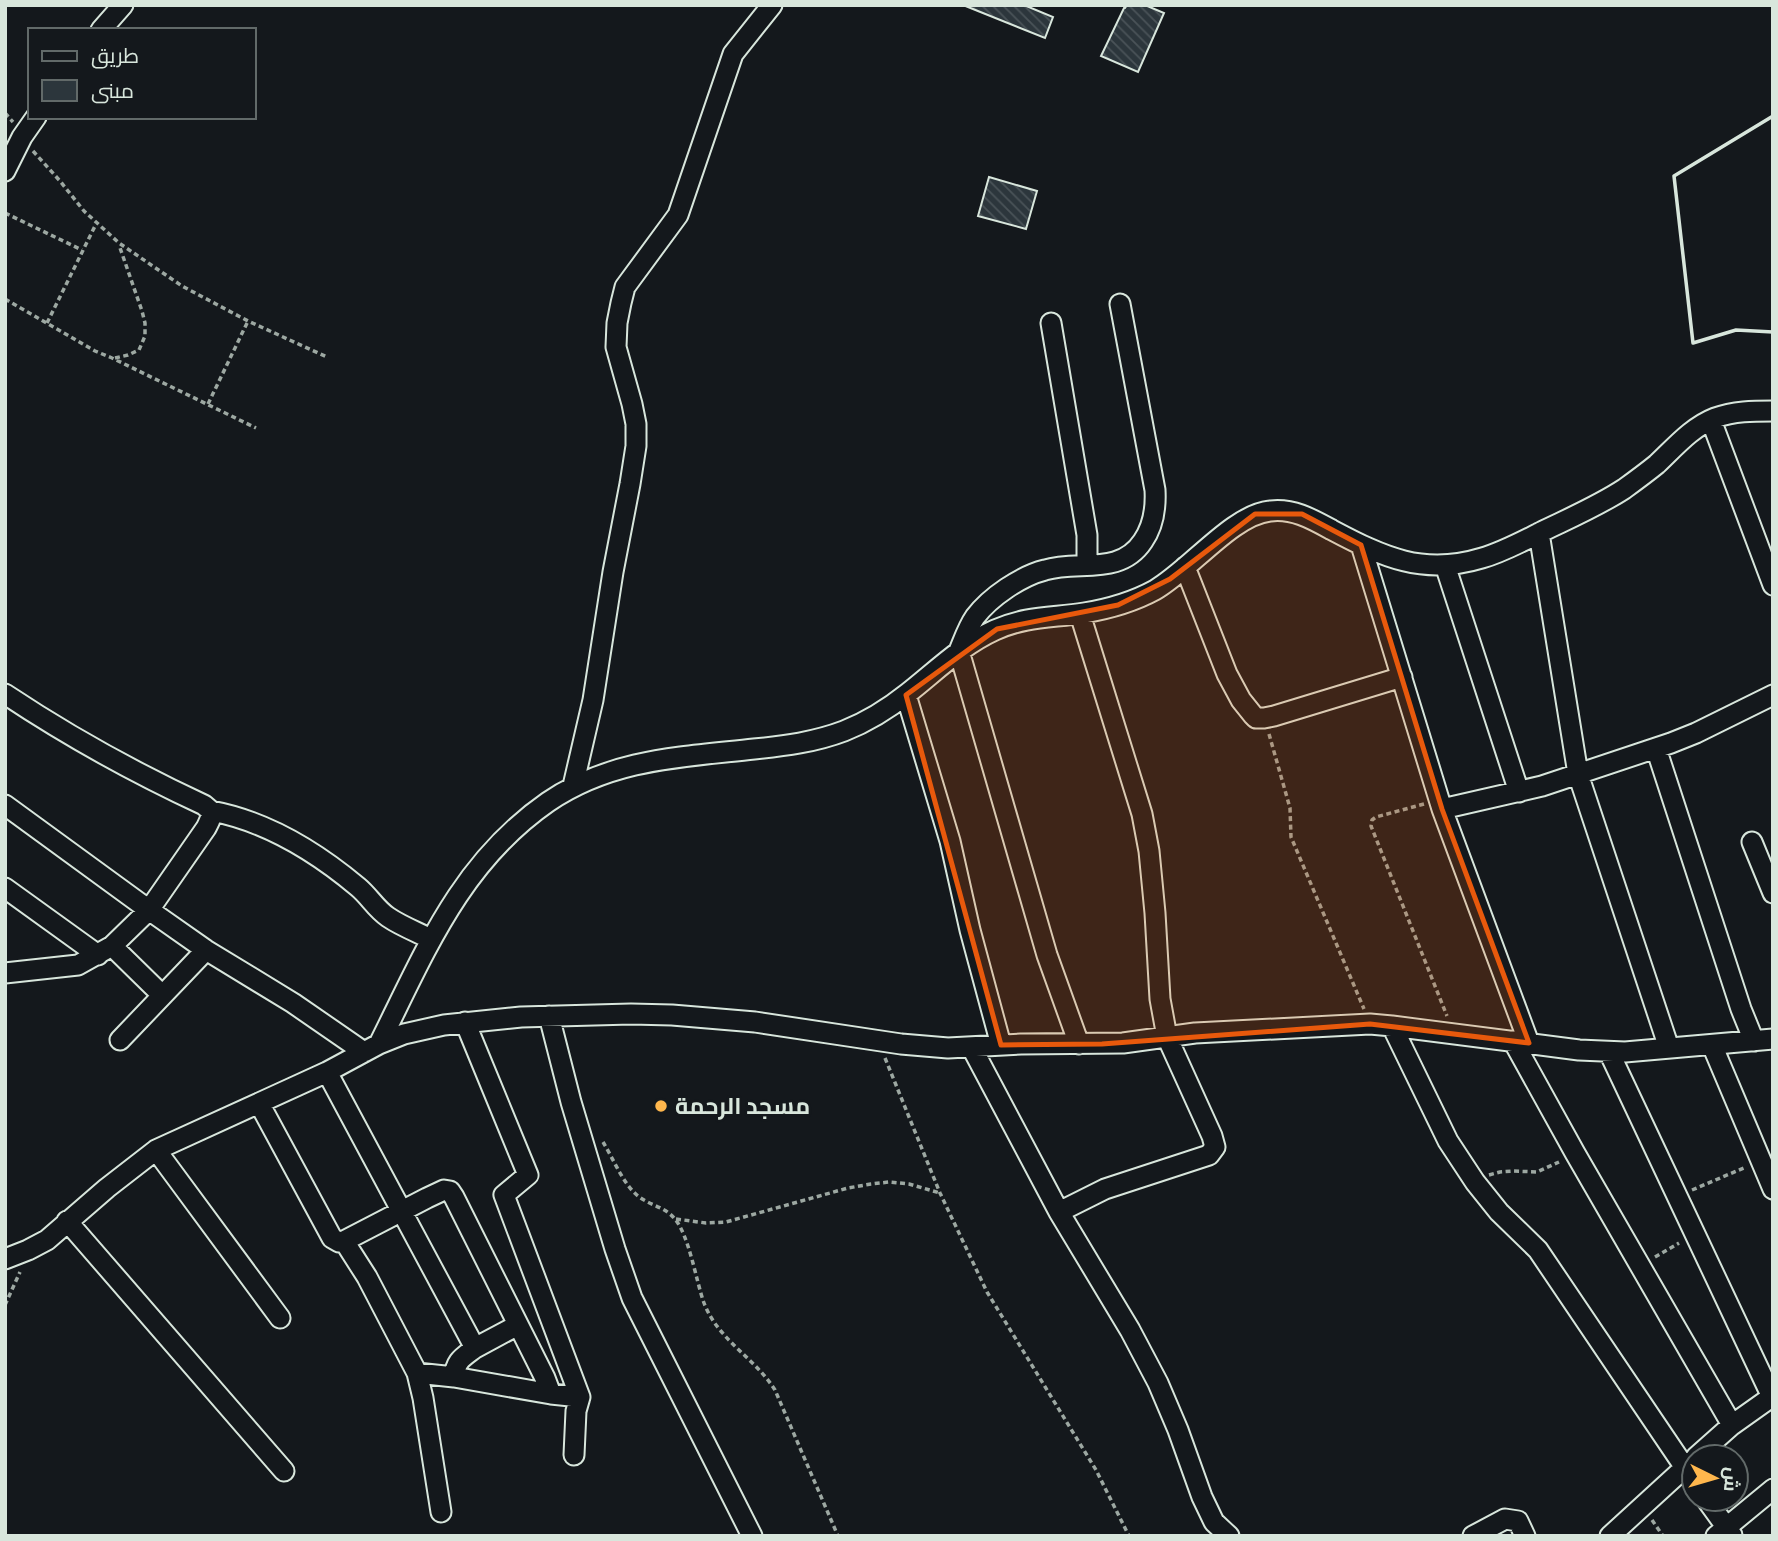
<svg xmlns="http://www.w3.org/2000/svg" width="1778" height="1541" viewBox="0 0 1778 1541" font-family="'Fira Sans Condensed',Cairo,sans-serif">
<defs>
<pattern id="building-back-hatch" width="6" height="6" patternUnits="userSpaceOnUse" patternTransform="scale(1.75)"><rect width="6" height="6" fill="#2c363c"/><path d="M-1 5l2 2M0 0l6 6M5-1l2 2" fill="none" stroke="#4a5358"/></pattern>
</defs>
<rect width="100%" height="100%" fill="#14181c"/>
<path fill="url(#building-back-hatch)" stroke="#d8e6dc" stroke-width="2" d="M963 5H1024L1053 17 1045 38Z
M1127 5H1145L1164 13 1138 72 1101 56 1124 8H1125Z
M989 177 1037 191 1026 229 978 216Z"/>
<g fill="none" stroke-linecap="round" stroke-linejoin="round">
<g stroke="#d8e6dc" stroke-width="23">
<path id="minor" d="M101 30 123 5
M5 171 22 137 36 117
M1051 323 1087 535V565
M1711 420 1773 585
M1539 533 1578 774 1669 1048
M1361 545 1442 809
M1445 565 1519 792
M1185 567 1227 674 1241 700 1253 715 1256 718H1264L1274 716 1402 677
M5 694C68 736 135 773 204 805L211 811C212 818 209 822 206 828L149 910 112 946 78 965 5 973
M906 695 950 841 970 930 1001 1045
M1656 748 1741 1009 1754 1041
M573 786 593 700 613 572 630 484 636 446V424L632 404 616 347 617 323 621 303 625 287 678 215 733 54 772 5
M5 805 149 910 206 950 293 1003 364 1052
M211 811C266 821 315 851 358 887 369 896 376 909 388 917 401 926 417 932 431 939
M1752 842 1773 893
M5 888 98 955
M112 946 162 995
M549 1016 571 1102 615 1249 632 1298 752 1536
M465 1022 528 1175 504 1195 580 1397 576 1411 574 1455
M1392 1026 1448 1141 1475 1182 1499 1212 1538 1250 1694 1481
M120 1040 206 950
M1513 1041 1575 1153 1732 1425
M1529 1043 1442 809 1542 786 1671 743 1696 733 1773 695
M379 1044C425 952 460 863 548 802 611 759 681 757 754 749 785 746 815 742 844 731 867 722 888 709 908 693 936 671 962 645 995 630 1026 616 1052 618 1084 613 1108 609 1133 602 1155 590 1190 570 1232 515 1270 511 1293 508 1312 519 1332 530 1383 557 1423 576 1482 558 1503 552 1523 541 1543 531 1570 518 1598 506 1624 489 1635 481 1646 473 1657 464 1675 447 1692 427 1715 418 1734 411 1753 411 1773 411
M1079 1044 1047 955 959 651C964 639 968 627 975 617 990 597 1021 576 1045 570 1079 560 1120 576 1143 541 1154 525 1156 508 1155 490L1120 304
M1712 1045 1773 1189
M972 1048 1059 1212 1130 1330 1158 1383 1178 1430 1202 1497 1214 1522 1229 1536
M1609 1052 1772 1397
M327 1072 475 1348 518 1325
M259 1103 332 1238 339 1242 344 1241
M156 1150 280 1318
M1059 1212 1105 1189 1209 1155 1215 1147 1212 1136 1167 1037 1160 999 1155 913 1149 851 1142 814 1080 614
M67 1221 284 1471
M5 1259 28 1250 47 1240 107 1188 156 1150 327 1072 379 1044 404 1034 444 1025 521 1017 631 1014 672 1015 755 1022 901 1044 948 1048 1021 1044 1123 1043 1195 1033 1370 1024 1392 1026 1579 1050 1625 1052 1773 1039
M417 1373 454 1377 551 1394
M454 1377C456 1360 462 1358 475 1348
M1696 1457 1732 1425 1773 1396
M1706 1499 1732 1535
M441 1512 423 1398 417 1373 367 1277 344 1241 427 1198 444 1190 450 1191 454 1197 545 1378 551 1394 580 1397
M1473 1536 1505 1519 1518 1521 1525 1536
M1610 1536 1692 1461
M1716 1536 1773 1489"/>
</g>
<path stroke="#9da8a2" stroke-width="3.5" stroke-dasharray="5 3.5" stroke-linecap="butt" d="M5 113 13 122
M33 151 60 181 84 211 119 243 182 286 248 321 327 357
M5 213 82 250
M5 299 95 351 112 358 256 428
M47 323 97 222
M115 358 128 355 139 350 145 336V323L142 311 119 245
M208 404 248 321
M1269 734 1290 808 1291 837 1364 1009
M1424 804 1376 817 1372 820 1371 826 1447 1016
M885 1058 940 1193 987 1292 1096 1470 1129 1536
M603 1142C613 1158 623 1184 638 1196 649 1205 665 1207 674 1218 689 1234 696 1281 704 1303 718 1340 755 1358 775 1390L838 1536
M1489 1175 1500 1172 1513 1171 1537 1172 1559 1162
M1692 1190 1746 1167
M676 1219 706 1223 726 1222 848 1188 871 1184 889 1182 909 1184 940 1193
M1655 1257 1679 1243
M5 1305 20 1272
M1652 1520 1663 1536"/>
<use href="#minor" stroke="#14181c" stroke-width="19"/>
<path stroke="#d8e6dc" stroke-width="3.5" d="M1773 116 1674 176 1693 343 1736 330 1773 332"/>
</g>
<path fill="#e8590c" fill-opacity="0.2" stroke="#e8590c" stroke-width="5" stroke-linejoin="round" d="M1255 514H1302L1361 545 1442 809 1529 1043 1370 1024 1102 1044 1001 1045 906 695 997 629 1118 605 1170 579Z"/>
<circle fill="#ffb74d" stroke="#14181c" stroke-width="2.5" cx="661" cy="1106" r="7"/>
<g text-anchor="middle" dominant-baseline="central" stroke-width="5" stroke-linejoin="round" paint-order="stroke">
<g font-size="23" font-weight="bold" fill="#d8e6dc" stroke="#14181c" text-anchor="start">
<text x="675" y="1106">مسجد الرحمة</text>
</g>
</g>
<rect width="1778" height="1541" fill="none" stroke="#d8e6dc" stroke-width="14"/>
<rect x="28" y="28" width="228" height="91" fill="#14181c" stroke="#626a69" stroke-width="2"/>
<rect x="42" y="51" width="35" height="10" fill="#14181c" stroke="#626a69" stroke-width="2"/>
<text x="91" y="63" font-size="21" fill="#d8e6dc">طريق</text>
<rect x="42" y="80" width="35" height="21" fill="#2c363c" stroke="#626a69" stroke-width="2"/>
<text x="91" y="98" font-size="21" fill="#d8e6dc">مبنى</text>
<g transform="translate(1715 1478) rotate(95)"><circle r="33" fill="#14181c" stroke="#626a69" stroke-width="2"/>
<path d="M0-5L12 26L0 18L-12 26Z" fill="#ffb74d"/>
<text y="-10" font-size="19" font-weight="bold" text-anchor="middle" fill="#d8e6dc">ش</text>
</g>
</svg>
